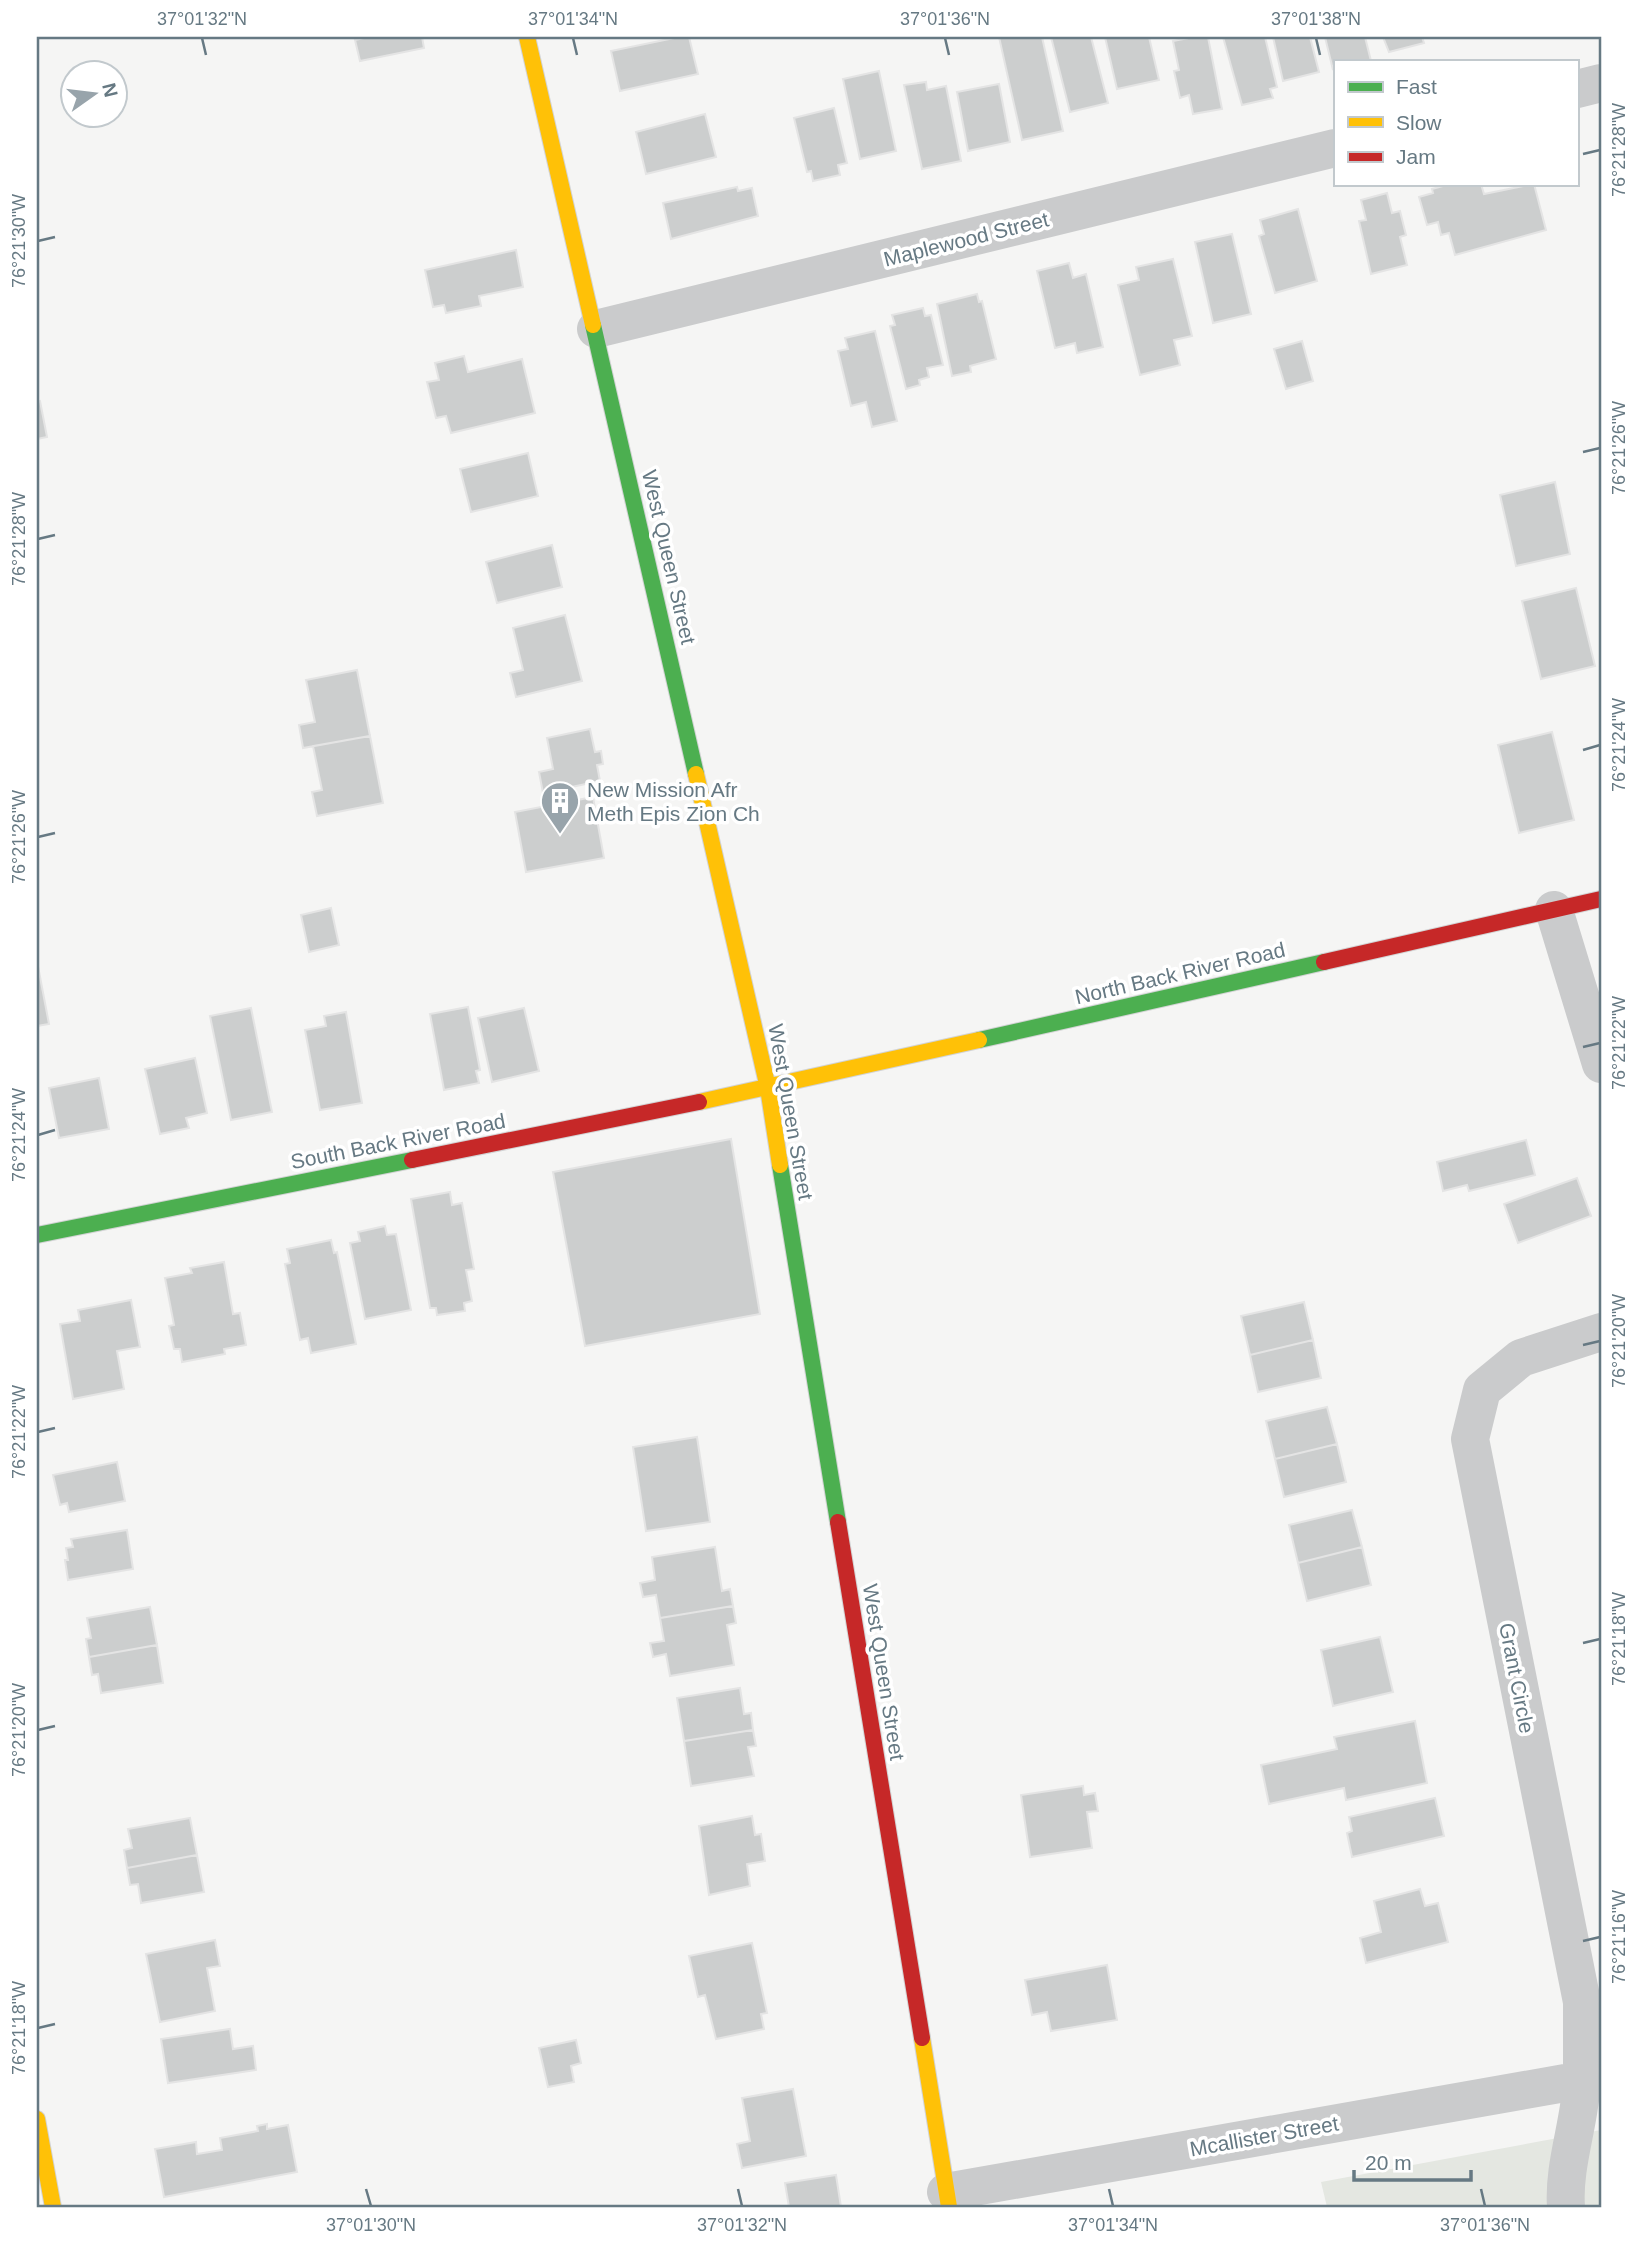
<svg xmlns="http://www.w3.org/2000/svg" width="1638" height="2244" viewBox="0 0 1638 2244" font-family="Helvetica,sans-serif">
<rect width="100%" height="100%" fill="#f5f5f4"/>
<path fill="#e4e7e1" d="M1601 2130V2207H1327L1321 2182Z"/>
<path fill="#cccece" stroke="#e4e4e4" stroke-width="2" d="M368 37H422L424 48 360 61 355 40Z
M679 37H689L698 74 620 91 611 51Z
M999 37H1042L1063 131 1022 140Z
M1051 37H1091L1108 103 1070 112Z
M1105 37H1149L1159 80 1117 89Z
M1194 37H1208L1222 109 1193 114 1189 95 1180 98 1174 71 1179 70 1173 41Z
M1223 37H1265L1277 87 1270 89 1273 98 1242 105Z
M1273 37H1310L1319 72 1283 81Z
M1325 37H1365L1371 61H1335L1333 70Z
M1383 37H1422L1424 43 1389 52Z
M879 71 896 151 860 159 843 79Z
M926 82 927 90 946 86 961 161 922 169 904 85Z
M999 84 1010 142 968 151 957 92Z
M834 108 847 163 838 165 840 175 813 181 811 171 807 172 794 118Z
M705 114 716 157 646 174 636 132Z
M1450 184H1481L1484 194 1534 184 1546 230 1455 255 1449 233 1441 235 1438 222 1427 225 1419 197 1433 193 1432 189Z
M737 187 738 191 752 188 758 216 671 239 663 203Z
M1387 193 1392 213 1400 211 1406 235 1400 237 1407 265 1371 274 1359 221 1366 220 1361 200Z
M1298 209 1317 281 1275 293 1259 236 1264 234 1260 220Z
M1232 234 1251 314 1213 323 1195 242Z
M516 250 523 287 479 296 481 306 446 313 444 305 433 307 425 270Z
M1173 259 1192 336 1174 340 1180 365 1140 375 1118 285 1139 280 1136 267Z
M1069 263 1073 278 1086 274 1103 347 1077 353 1075 343 1055 348 1037 271Z
M977 294 979 302 982 301 996 359 970 366 971 372 952 376 937 304Z
M923 308 925 316 931 315 943 365 927 368 929 377 919 380 920 385 906 389 890 326 895 325 892 315Z
M875 331 897 421 872 427 866 402 851 406 838 351 848 349 845 338Z
M1302 341 1313 381 1286 389 1274 349Z
M464 356 468 372 522 359 535 413 451 433 446 416 436 418 427 382 439 380 435 363Z
M40 401 47 437 37 439V402Z
M528 453 538 496 471 512 460 469Z
M1555 482 1570 554 1516 566 1500 495Z
M552 545 562 587 497 603 486 562Z
M1576 588 1595 666 1541 679 1522 601Z
M565 615 582 681 516 697 510 673 523 670 513 628Z
M357 670 370 736 303 748 299 725 315 722 306 680Z
M590 729 595 752 601 751 603 764 597 765 600 781 543 793 539 772 553 769 547 738Z
M1552 732 1574 820 1519 833 1498 745Z
M370 736 383 803 317 816 312 792 322 790 313 746Z
M593 797 604 858 526 872 515 812Z
M331 908 339 945 309 952 301 915Z
M37 961 49 1024 37 1026Z
M468 1007 480 1070 476 1071 479 1083 444 1090 430 1014Z
M251 1008 272 1112 231 1120 210 1016Z
M524 1008 539 1071 492 1082 478 1018Z
M346 1012 362 1103 320 1110 305 1030 326 1026 324 1016Z
M195 1058 207 1113 186 1118 189 1128 160 1134 145 1069Z
M99 1078 109 1129 59 1138 49 1088Z
M731 1139 760 1314 585 1346 553 1172Z
M1526 1140 1535 1175 1469 1191 1467 1185 1443 1191 1437 1162Z
M1577 1178 1591 1216 1518 1243 1504 1204Z
M450 1192 452 1205 462 1203 474 1269 466 1270 472 1301 464 1303 465 1311 437 1315 436 1308H430L411 1199Z
M385 1226 387 1235 396 1234 411 1310 365 1319 350 1243 360 1241 358 1232Z
M331 1240 334 1253 337 1252 356 1344 311 1353 308 1338 300 1340 285 1264 290 1263 287 1249Z
M224 1262 233 1314 240 1313 246 1345 224 1349 225 1354 182 1362 180 1349H174L169 1326 174 1325 165 1278 192 1273 190 1268Z
M131 1300 140 1347 117 1351 124 1389 73 1399 60 1324 80 1321 78 1310Z
M1304 1302 1313 1340 1250 1355 1241 1316Z
M1313 1340 1321 1378 1258 1392 1250 1355Z
M1327 1407 1337 1444 1275 1459 1266 1421Z
M697 1437 710 1522 646 1531 633 1447Z
M1337 1444 1346 1482 1284 1497 1275 1459Z
M117 1462 125 1501 69 1512 67 1503 60 1505 53 1475Z
M1352 1510 1362 1547 1298 1563 1289 1525Z
M127 1530 133 1569 68 1580 65 1560H68L66 1548 73 1547 71 1539Z
M715 1547 722 1591 730 1589 733 1606 660 1618 656 1595 643 1597 640 1583 655 1580 652 1557Z
M1362 1547 1371 1585 1307 1601 1298 1563Z
M733 1606 736 1623 727 1625 734 1665 670 1676 666 1654 653 1657 650 1643 664 1641 660 1618Z
M150 1607 157 1645 89 1657 86 1639 91 1638 87 1618Z
M1380 1637 1393 1692 1333 1706 1321 1650Z
M157 1645 163 1683 101 1693 98 1674 92 1675 89 1657Z
M740 1688 744 1714 751 1713 753 1730 684 1741 677 1698Z
M1415 1721 1427 1783 1346 1800 1344 1788 1269 1804 1261 1765 1337 1749 1334 1737Z
M753 1730 756 1746 748 1747 754 1776 691 1786 684 1741Z
M1083 1786 1084 1795 1095 1793 1098 1811 1087 1812 1092 1848 1030 1857 1021 1795Z
M1435 1798 1444 1836 1352 1857 1347 1833 1352 1831 1349 1817Z
M752 1816 755 1835 761 1834 765 1861 747 1864 750 1886 709 1895 699 1826Z
M190 1818 197 1855 127 1868 124 1850 132 1848 128 1829Z
M197 1855 204 1892 141 1903 138 1884 130 1885 127 1868Z
M1420 1889 1425 1906 1438 1903 1448 1942 1366 1963 1360 1938 1381 1932 1374 1901Z
M215 1940 220 1966 207 1968 215 2011 160 2022 146 1954Z
M752 1943 767 2013 761 2014 764 2029 716 2039 705 1995 698 1997 689 1956Z
M1107 1965 1117 2020 1051 2031 1047 2012 1032 2015 1025 1980Z
M230 2029 233 2049 253 2046 256 2070 168 2083 161 2039Z
M576 2040 581 2063 571 2066 574 2082 548 2087 539 2048Z
M793 2089 806 2156 742 2168 737 2144 750 2141 742 2098Z
M267 2124V2129L288 2125 297 2172 164 2197 155 2149 196 2142 197 2154 222 2150 220 2138 258 2131 257 2126Z
M836 2175 841 2207H789L785 2183Z"/>
<g fill="none" stroke-linecap="round" stroke-linejoin="round">
<g stroke="#d2d3d4" stroke-width="18">
<path id="fast" d="M593 325 696 774
M979 1040 1324 962
M780 1165 838 1522
M37 1235 412 1160"/>
</g>
<g stroke="#d2d3d4" stroke-width="18">
<path id="slow" d="M527 37 593 325
M696 774 768 1088 780 1165
M699 1102 979 1040
M922 2038 949 2207
M37 2119 53 2207"/>
</g>
<g stroke="#d2d3d4" stroke-width="18">
<path id="jam" d="M1324 962 1601 899
M412 1160 699 1102
M838 1522 922 2038"/>
</g>
<path stroke="#cacbcc" stroke-width="38" d="M1577 89 1601 83
M596 329 1335 148
M1554 910 1601 1064
M1601 1332 1521 1358 1482 1390 1470 1439 1582 2002V2080L1601 2081
M946 2192 1582 2080C1580 2123 1563 2165 1566 2207"/>
<use href="#fast" stroke="#4caf50" stroke-width="16"/>
<use href="#slow" stroke="#ffc107" stroke-width="16"/>
<use href="#jam" stroke="#c62828" stroke-width="16"/>
</g>
<path fill="none" stroke="#667983" stroke-width="2.5" d="M202 38 206 55M573 38 577 55M945 38 949 55M1316 38 1320 55M1583 154 1600 150M38 241 55 237M1583 452 1600 448M38 539 55 535M1583 750 1600 745M38 837 55 833M1583 1047 1600 1043M38 1135 55 1130M1583 1345 1600 1341M38 1432 55 1428M1583 1643 1600 1639M38 1730 55 1726M1583 1941 1600 1937M38 2028 55 2024M366 2189 371 2206M738 2189 742 2206M1109 2189 1113 2206M1481 2189 1485 2206"/>
<defs>
<g id="building-pin" transform="scale(2.0125)"><path d="M0 17L-7.5 6A9.5 9.5 0 1 1 7.5 6Z" fill="#98a4ab" stroke="#fff"/><path d="M-4-6H4V6H1V3H-1V6H-4ZM-2.5-4.3h1.7v1.8h-1.7ZM.8-4.3h1.7v1.8H.8ZM-2.5-1h1.7V.8h-1.7ZM.8-1h1.7V.8H.8Z" fill="#fff"/></g>
</defs>
<g fill-rule="evenodd">
<use href="#building-pin" x="560" y="801"/>
</g>
<g text-anchor="middle" dominant-baseline="central" stroke-width="7" stroke-linejoin="round" paint-order="stroke">
<g font-size="21" fill="#667983" stroke="#fff">
<text transform="translate(966 239) rotate(-14)">Maplewood Street</text>
<text transform="translate(669 557) rotate(77)">West Queen Street</text>
<text transform="translate(1180 973) rotate(-13)">North Back River Road</text>
<text transform="translate(791 1112) rotate(80)">West Queen Street</text>
<text transform="translate(398 1141) rotate(-11)">South Back River Road</text>
<text transform="translate(884 1672) rotate(81)">West Queen Street</text>
<text transform="translate(1517 1678) rotate(79)">Grant Circle</text>
<text transform="translate(1264 2136) rotate(-10)">Mcallister Street</text>
</g>
<g font-size="21" fill="#667983" stroke="#fff" text-anchor="start">
<text x="587" y="789">New Mission Afr<tspan x="587" dy="24">Meth Epis Zion Ch</tspan></text>
</g>
</g>
<rect width="1638" height="2244" fill="none" stroke="#ffffff" stroke-width="77"/>
<rect x="1334" y="60" width="245" height="126" fill="#ffffff" stroke="#c2c9cd" stroke-width="2"/>
<rect x="1348" y="82" width="35" height="10" fill="#4caf50" stroke="#c2c9cd" stroke-width="2"/>
<text x="1396" y="94" font-size="21" fill="#667983">Fast</text>
<rect x="1348" y="117" width="35" height="10" fill="#ffc107" stroke="#c2c9cd" stroke-width="2"/>
<text x="1396" y="130" font-size="21" fill="#667983">Slow</text>
<rect x="1348" y="152" width="35" height="10" fill="#c62828" stroke="#c2c9cd" stroke-width="2"/>
<text x="1396" y="164" font-size="21" fill="#667983">Jam</text>
<g transform="translate(94 94) rotate(76)"><circle r="33" fill="#ffffff" stroke="#c2c9cd" stroke-width="2"/>
<path d="M0-5L12 26L0 18L-12 26Z" fill="#98a4ab"/>
<text y="-10" font-size="19" font-weight="bold" text-anchor="middle" fill="#667983">N</text>
</g>
<path d="M1354 2170v10h117v-10" fill="none" stroke="#667983" stroke-width="3.5"/>
<text x="1365" y="2170" font-size="21" fill="#667983" stroke="#ffffff" stroke-width="5" paint-order="stroke">20 m</text>
<rect x="38" y="38" width="1562" height="2168" fill="none" stroke="#667983" stroke-width="2.5"/>
<g font-size="18" text-anchor="middle" fill="#667983">
<text x="202" y="25">37°01'32"N</text>
<text x="573" y="25">37°01'34"N</text>
<text x="945" y="25">37°01'36"N</text>
<text x="1316" y="25">37°01'38"N</text>
<text transform="translate(1619 150) rotate(-90)" y="6">76°21'28"W</text>
<text transform="translate(19 241) rotate(-90)" y="6">76°21'30"W</text>
<text transform="translate(1619 448) rotate(-90)" y="6">76°21'26"W</text>
<text transform="translate(19 539) rotate(-90)" y="6">76°21'28"W</text>
<text transform="translate(1619 745) rotate(-90)" y="6">76°21'24"W</text>
<text transform="translate(19 837) rotate(-90)" y="6">76°21'26"W</text>
<text transform="translate(1619 1043) rotate(-90)" y="6">76°21'22"W</text>
<text transform="translate(19 1135) rotate(-90)" y="6">76°21'24"W</text>
<text transform="translate(1619 1341) rotate(-90)" y="6">76°21'20"W</text>
<text transform="translate(19 1432) rotate(-90)" y="6">76°21'22"W</text>
<text transform="translate(1619 1639) rotate(-90)" y="6">76°21'18"W</text>
<text transform="translate(19 1730) rotate(-90)" y="6">76°21'20"W</text>
<text transform="translate(1619 1937) rotate(-90)" y="6">76°21'16"W</text>
<text transform="translate(19 2028) rotate(-90)" y="6">76°21'18"W</text>
<text x="371" y="2231">37°01'30"N</text>
<text x="742" y="2231">37°01'32"N</text>
<text x="1113" y="2231">37°01'34"N</text>
<text x="1485" y="2231">37°01'36"N</text>
</g>
</svg>
